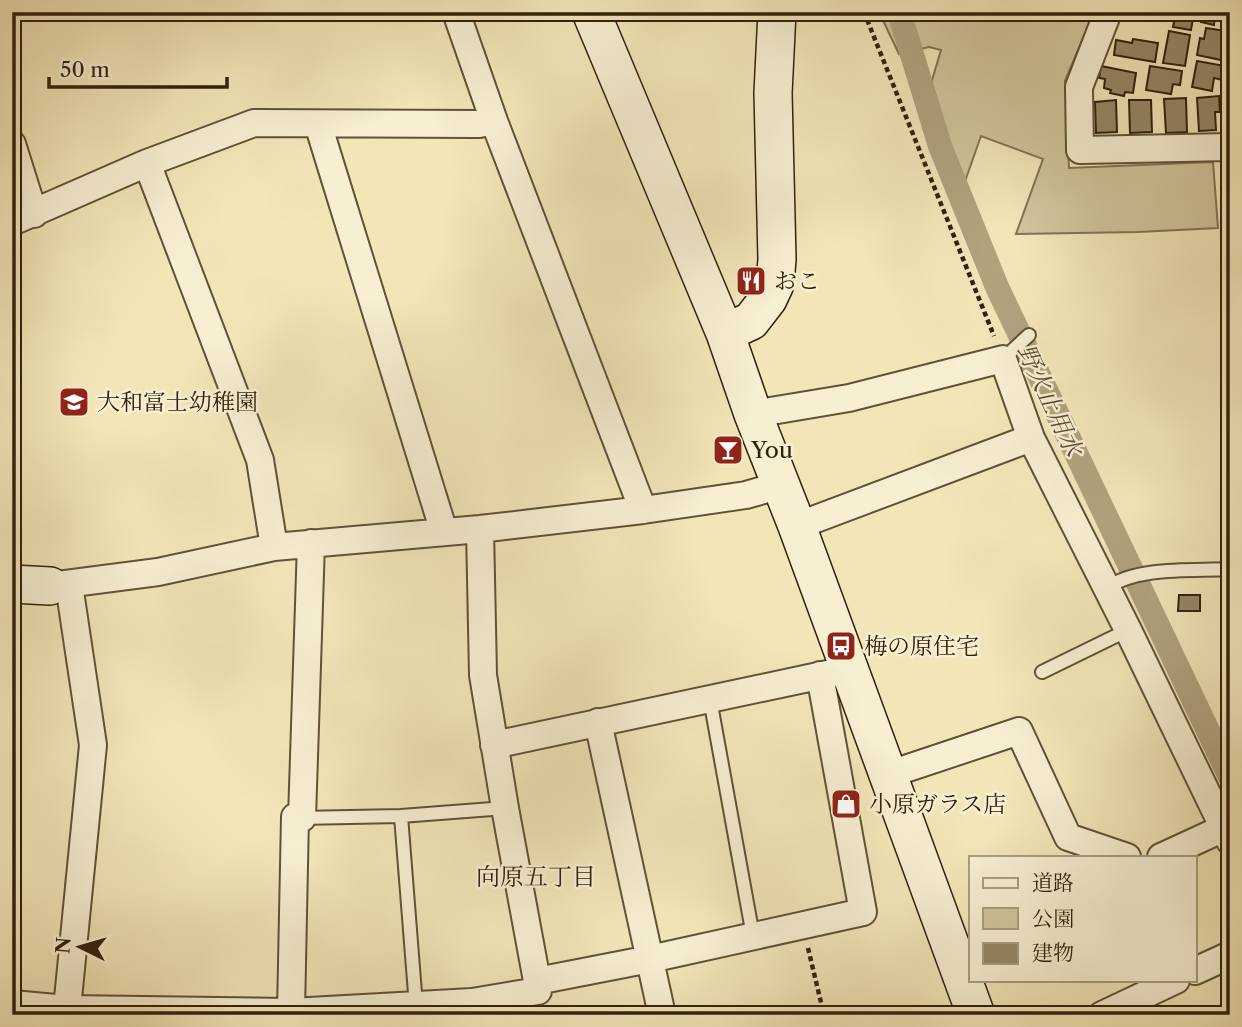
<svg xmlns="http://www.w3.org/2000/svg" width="1242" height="1027" viewBox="0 0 1242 1027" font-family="'Libre Caslon Text','Noto Serif JP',serif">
<rect width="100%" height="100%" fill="#f2e6b9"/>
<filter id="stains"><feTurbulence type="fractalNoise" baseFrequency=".00286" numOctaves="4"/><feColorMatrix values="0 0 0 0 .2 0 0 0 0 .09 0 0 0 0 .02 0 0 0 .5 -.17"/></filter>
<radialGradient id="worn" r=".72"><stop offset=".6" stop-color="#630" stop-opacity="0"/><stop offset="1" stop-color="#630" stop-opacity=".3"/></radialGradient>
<path fill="#d1c59c" stroke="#817354" stroke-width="2" d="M879 12H1094L1065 81 1069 168 1213 162 1218 228 1138 232 1016 234 1043 159 981 136 963 187 927 97 941 50 929 47 899 54Z"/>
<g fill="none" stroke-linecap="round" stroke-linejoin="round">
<path stroke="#b0a37e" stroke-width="24" d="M899 12 940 146 997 287 1230 777"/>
</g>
<path fill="#958766" stroke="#31210c" stroke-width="2" d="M1176 12H1194L1191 30 1173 27Z
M1203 12H1230V17L1215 15 1214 25 1201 22Z
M1206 28 1226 31 1221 60 1197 55 1200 38 1204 39Z
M1169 31 1190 35 1185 66 1163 63Z
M1133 39 1158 43 1155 62 1114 55 1116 40 1132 43Z
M1197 61 1225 66 1223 80 1214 78 1212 91 1192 87Z
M1101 66 1136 73 1133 93 1125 92 1124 96 1110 93 1111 90 1104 88 1105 79 1099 78Z
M1150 66 1182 71 1180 85 1173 84 1171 94 1146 90Z
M1219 96 1220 112H1215L1216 130 1199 131 1197 98Z
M1186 98 1187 132 1166 133 1164 99Z
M1116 100 1117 132 1096 133 1095 102Z
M1129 100H1151L1152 132 1130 133Z
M1179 595H1200V611H1178Z"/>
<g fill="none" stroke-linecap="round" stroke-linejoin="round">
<g stroke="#615237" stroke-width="16">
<path id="lane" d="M1003 359 1029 335
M1106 588C1139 566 1191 571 1230 569
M1042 672 1128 630
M710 699 753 936
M401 816 416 1006
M299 818 401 816 505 808
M1137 998 1145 1015"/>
</g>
<g stroke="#615237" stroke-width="30">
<path id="street" d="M456 12 494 121 643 510
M1108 12 1079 87 1080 150 1230 147
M318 124 444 532
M12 144 34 214
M147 163 260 460 274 547
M12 222 147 163 254 123 479 124 494 121
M753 414 849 398 1003 359 1031 438 1128 630 1230 841
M797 526 1031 438
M480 529 483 675 505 808 537 981
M50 586 158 572 274 547 480 529 643 510 746 495 781 485
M598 722 662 1015
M494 745 837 672
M887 775 1019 731 1068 837 1127 857
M302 818 311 543
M1161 857 1224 828
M1195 971 1230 955
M12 1004 67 1009 291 1012 472 1002 538 991 537 981 650 959 863 912 820 675
M67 1009 93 745 69 585
M291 1012 295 817
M1102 1015 1176 980"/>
</g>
<g stroke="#31210c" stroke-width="40">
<path id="secondary" d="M591 12 725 333 753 414 797 526 976 1015
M725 333 751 321 768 299 775 284 777 259 773 93 777 12
M12 584 50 586"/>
</g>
<path stroke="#31210c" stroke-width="4.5" stroke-dasharray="5 3.5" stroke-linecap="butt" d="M864 12 994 336
M808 948 824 1015"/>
<use href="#lane" stroke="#f7efd2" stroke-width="12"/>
<use href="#street" stroke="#f7efd2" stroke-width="26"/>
<use href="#secondary" stroke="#f7efd2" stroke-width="37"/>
</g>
<defs>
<g id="restaurant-square" transform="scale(1.575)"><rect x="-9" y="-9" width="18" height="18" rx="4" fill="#8f2418" stroke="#f7efd2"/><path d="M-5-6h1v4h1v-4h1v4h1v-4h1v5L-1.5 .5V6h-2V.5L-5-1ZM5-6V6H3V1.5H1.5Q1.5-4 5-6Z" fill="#fff"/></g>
<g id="school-square" transform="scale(1.575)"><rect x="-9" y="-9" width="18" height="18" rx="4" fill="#8f2418" stroke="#f7efd2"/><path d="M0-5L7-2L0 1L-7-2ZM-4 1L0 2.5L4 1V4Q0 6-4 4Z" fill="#fff"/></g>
<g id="bar-square" transform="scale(1.575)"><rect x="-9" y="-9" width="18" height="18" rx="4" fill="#8f2418" stroke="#f7efd2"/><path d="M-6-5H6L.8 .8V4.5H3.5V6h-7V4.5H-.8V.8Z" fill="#fff"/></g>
<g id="bus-square" transform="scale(1.575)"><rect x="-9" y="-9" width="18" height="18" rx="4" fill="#8f2418" stroke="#f7efd2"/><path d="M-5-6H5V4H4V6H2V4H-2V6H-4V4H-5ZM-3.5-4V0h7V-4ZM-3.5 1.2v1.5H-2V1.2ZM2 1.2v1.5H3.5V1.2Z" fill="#fff"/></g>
<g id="shop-square" transform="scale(1.575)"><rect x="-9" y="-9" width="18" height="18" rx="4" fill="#8f2418" stroke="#f7efd2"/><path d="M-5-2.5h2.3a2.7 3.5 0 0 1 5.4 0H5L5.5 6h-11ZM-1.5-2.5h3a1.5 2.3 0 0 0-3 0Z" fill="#fff"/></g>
</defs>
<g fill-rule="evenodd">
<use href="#restaurant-square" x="751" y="281"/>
<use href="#school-square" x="74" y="402"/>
<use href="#bar-square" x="728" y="450"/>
<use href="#bus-square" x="841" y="646"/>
<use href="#shop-square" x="846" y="804"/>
</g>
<g text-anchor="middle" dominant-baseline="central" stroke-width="5" stroke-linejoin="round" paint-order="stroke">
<g font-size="23" fill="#31210c" stroke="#f7efd2" text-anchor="start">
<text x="774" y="281">おこ</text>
<text x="97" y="402">大和富士幼稚園</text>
<text x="751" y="450">You</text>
<text x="864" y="646">梅の原住宅</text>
<text x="869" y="804">小原ガラス店</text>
</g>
<g font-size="24" font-style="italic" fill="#5d4e34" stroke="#f7efd2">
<text transform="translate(1050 400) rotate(65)">野火止用水</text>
</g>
<g font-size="24" fill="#31210c" stroke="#f7efd2">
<text x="536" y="876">向原五丁目</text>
</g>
</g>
<rect width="1242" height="1027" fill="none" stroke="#f2e6b9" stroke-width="42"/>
<rect x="14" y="14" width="1214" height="999" fill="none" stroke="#31210c" stroke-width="3.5"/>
<rect x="21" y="21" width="1200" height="985" fill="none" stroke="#31210c" stroke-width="2"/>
<rect x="969" y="856" width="228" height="126" fill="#f7efd2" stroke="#a89d83" stroke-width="2"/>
<rect x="983" y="878" width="35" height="10" fill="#f7efd2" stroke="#a89d83" stroke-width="2"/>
<text x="1032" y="890" font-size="21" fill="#31210c">道路</text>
<rect x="983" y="908" width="35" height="21" fill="#d1c59c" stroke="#a89d83" stroke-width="2"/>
<text x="1032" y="926" font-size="21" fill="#31210c">公園</text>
<rect x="983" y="943" width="35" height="21" fill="#958766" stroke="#a89d83" stroke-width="2"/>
<text x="1032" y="960" font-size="21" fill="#31210c">建物</text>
<g transform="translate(80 947) rotate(275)" stroke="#f7efd2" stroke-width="5" paint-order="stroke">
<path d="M0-5L12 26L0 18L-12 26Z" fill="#31210c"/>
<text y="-10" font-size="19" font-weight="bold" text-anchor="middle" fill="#31210c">N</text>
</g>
<path d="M49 77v10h178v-10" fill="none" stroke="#31210c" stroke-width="3.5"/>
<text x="60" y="77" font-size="21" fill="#31210c" stroke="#f7efd2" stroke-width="5" paint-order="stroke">50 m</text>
<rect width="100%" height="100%" filter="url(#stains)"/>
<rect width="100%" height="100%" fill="url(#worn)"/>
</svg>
